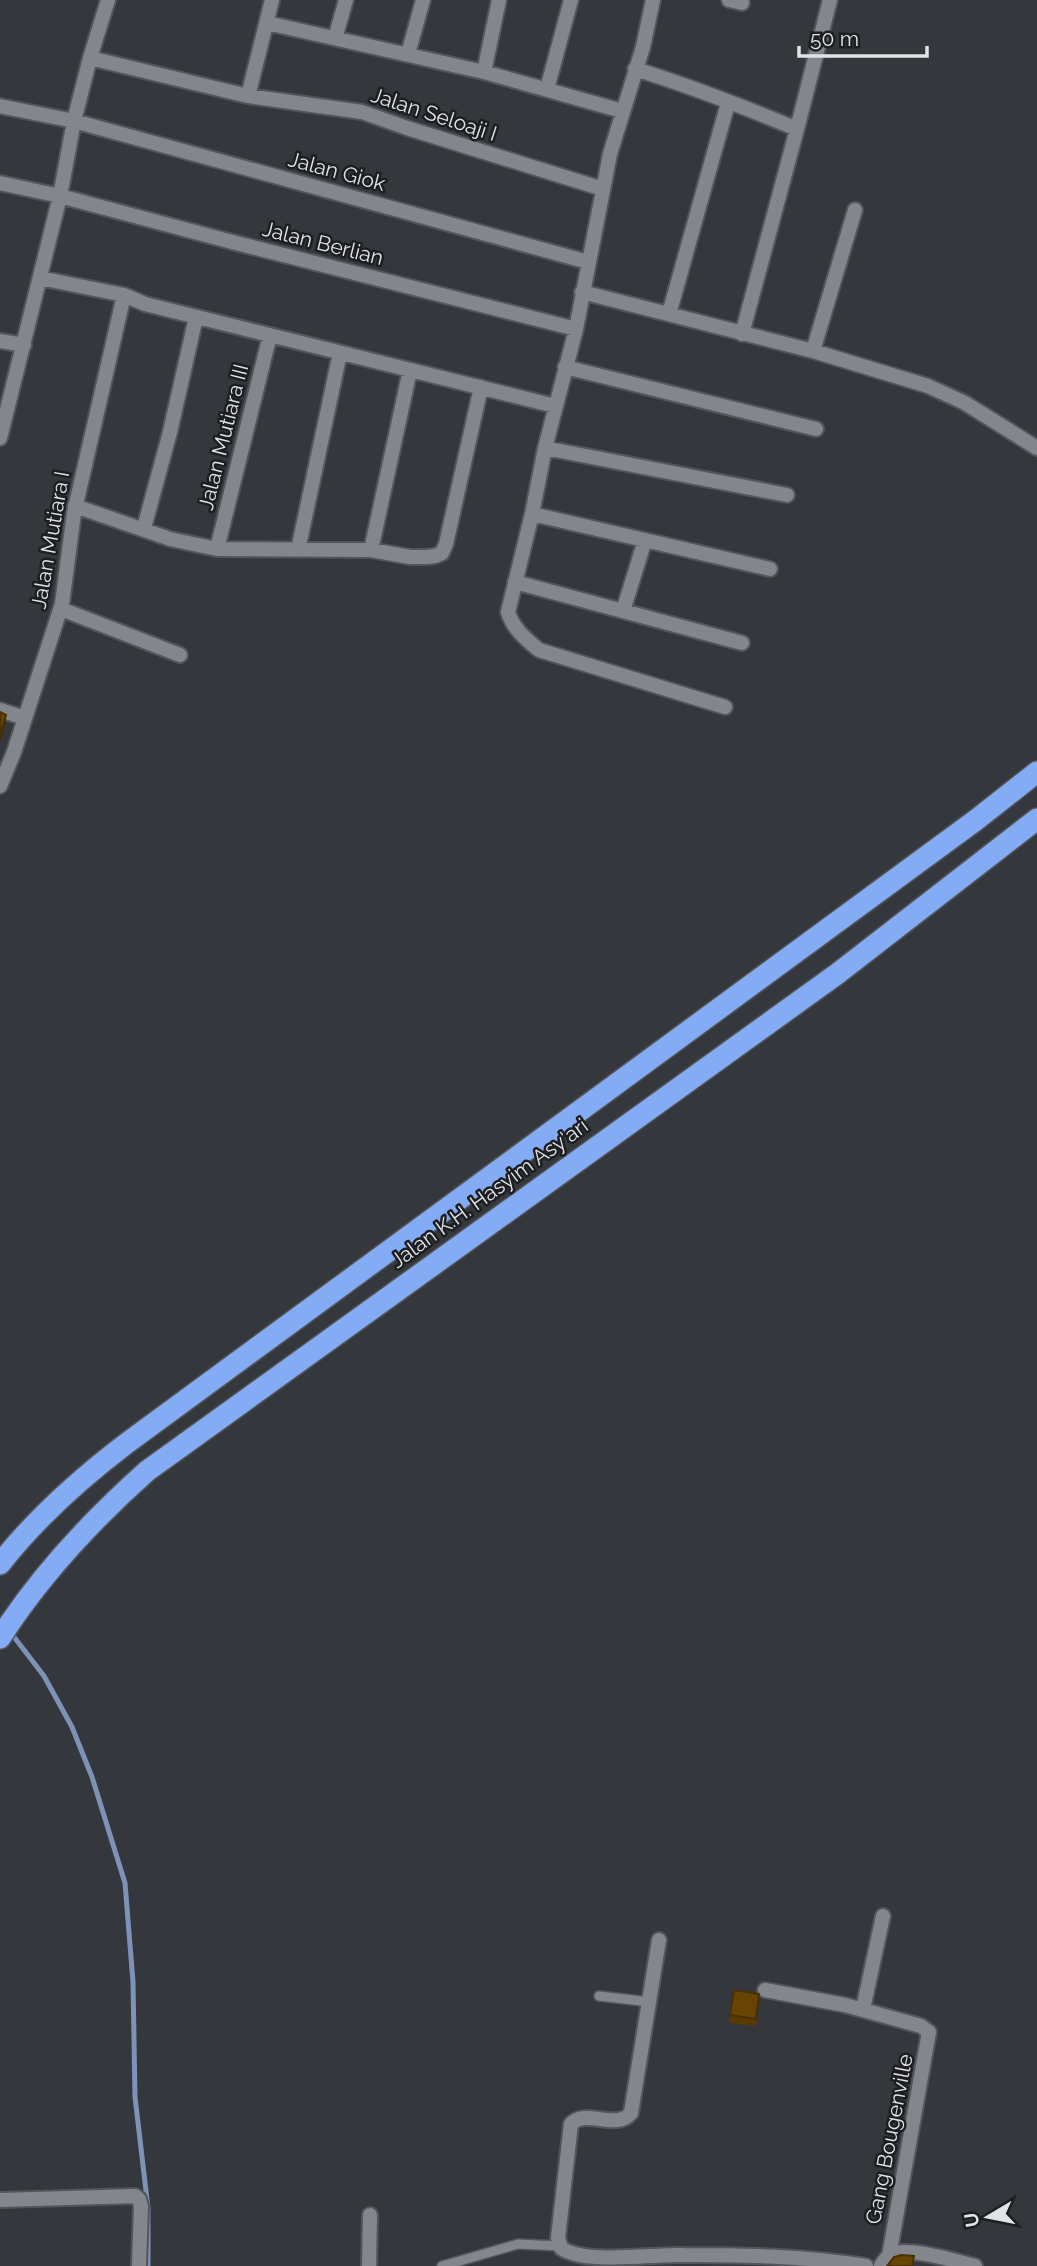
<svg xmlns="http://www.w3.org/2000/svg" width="1037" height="2266" viewBox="0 0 1037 2266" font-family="Raleway,sans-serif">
<rect width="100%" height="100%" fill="#34373c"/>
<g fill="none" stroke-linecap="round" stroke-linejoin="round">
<path stroke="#7e92b7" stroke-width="5" d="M11 1633 44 1676 72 1727 92 1777 125 1883 133 1982 135 2097 148 2208V2266"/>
<g stroke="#53555a" stroke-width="12">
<path id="lane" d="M599 1996 650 2002
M442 2266 518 2244 559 2246"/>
</g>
<g stroke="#53555a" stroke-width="18">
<path id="street" d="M653 0 643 47 610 154 576 329 545 448 532 514 508 612C513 629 526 639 539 650L725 707
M729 0 742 3
M267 23 484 72 622 111
M335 38 346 0
M408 54 423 0
M90 58 108 0
M635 69C690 86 744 107 797 129L742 334
M484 72 499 0
M547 89 571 0
M248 96 272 0
M0 106 74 121 588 262
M797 129 830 0
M0 183 60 196 236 243 576 329
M40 278 124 295 145 304 555 406
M582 292 813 351 928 386 965 403 1037 448
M669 314 728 103
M0 341 24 345
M813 351 855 210
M565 367 816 429
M0 438 60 196 74 121 90 58 248 96 362 112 407 128 603 189
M545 448 787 495
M75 506 170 539 217 549 371 550 410 557H426L435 556 442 553 446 544 481 387
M532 514 770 569
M144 528 170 432 196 317
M217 549 270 335
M298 550 340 353
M371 550 410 370
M515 582 742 643
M61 609 180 655
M623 611 645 540
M0 710 25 718
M0 786 14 752 62 604 74 513 124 295
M659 1940 631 2113C616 2131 586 2108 571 2124L558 2238 561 2248C586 2265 652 2254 683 2255 744 2255 805 2256 866 2266
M765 1990 845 2005 921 2026 929 2032 889 2256
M863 2009 883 1916
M0 2200 135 2196 139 2199 141 2206 139 2266
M369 2266 370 2215
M881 2266C884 2261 886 2257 892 2254 911 2247 955 2261 975 2266"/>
</g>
<g stroke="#53555a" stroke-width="24">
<path id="highway" d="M0 1564C36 1518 81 1478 127 1443L976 820 1037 772
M0 1638C41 1574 91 1521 147 1471L837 974 1037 819"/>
</g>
<use href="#lane" stroke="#83878d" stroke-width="9"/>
<use href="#street" stroke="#83878d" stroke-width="14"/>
<use href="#highway" stroke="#84acf4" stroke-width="21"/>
</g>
<path fill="#593a03" d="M759 2001 756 2026 730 2023V2015Z"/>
<path fill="#483003" d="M6 715V722L0 742V735Z"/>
<path fill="#674404" stroke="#483003" stroke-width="2" d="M0 712 6 715 0 735Z
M734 1990 759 1994 756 2019 730 2015Z
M901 2255 914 2256 912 2266H887L894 2257Z"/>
<g text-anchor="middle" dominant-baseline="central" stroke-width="5" stroke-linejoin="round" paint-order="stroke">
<g font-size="21" fill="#e1e3e7" stroke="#1d1e21">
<text transform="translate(434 114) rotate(18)">Jalan Seloaji I</text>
<text transform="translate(337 171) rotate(15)">Jalan Giok</text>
<text transform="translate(323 243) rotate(14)">Jalan Berlian</text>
<text transform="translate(223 437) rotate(-76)">Jalan Mutiara III</text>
<text transform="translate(50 540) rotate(-80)">Jalan Mutiara I</text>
<text transform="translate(489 1193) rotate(-36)">Jalan K.H. Hasyim Asy'ari</text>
<text transform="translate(889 2139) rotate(-79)">Gang Bougenville</text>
</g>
</g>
<g transform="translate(988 2217) rotate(260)" stroke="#1d1e21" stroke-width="5" paint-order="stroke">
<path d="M0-5L12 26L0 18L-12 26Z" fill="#e1e3e7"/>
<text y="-10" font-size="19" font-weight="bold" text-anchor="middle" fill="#e1e3e7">U</text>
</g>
<path d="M799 46v10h128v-10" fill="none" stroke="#e1e3e7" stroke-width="3.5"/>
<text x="810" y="46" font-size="21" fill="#e1e3e7" stroke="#1d1e21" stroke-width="5" paint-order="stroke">50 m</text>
</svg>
